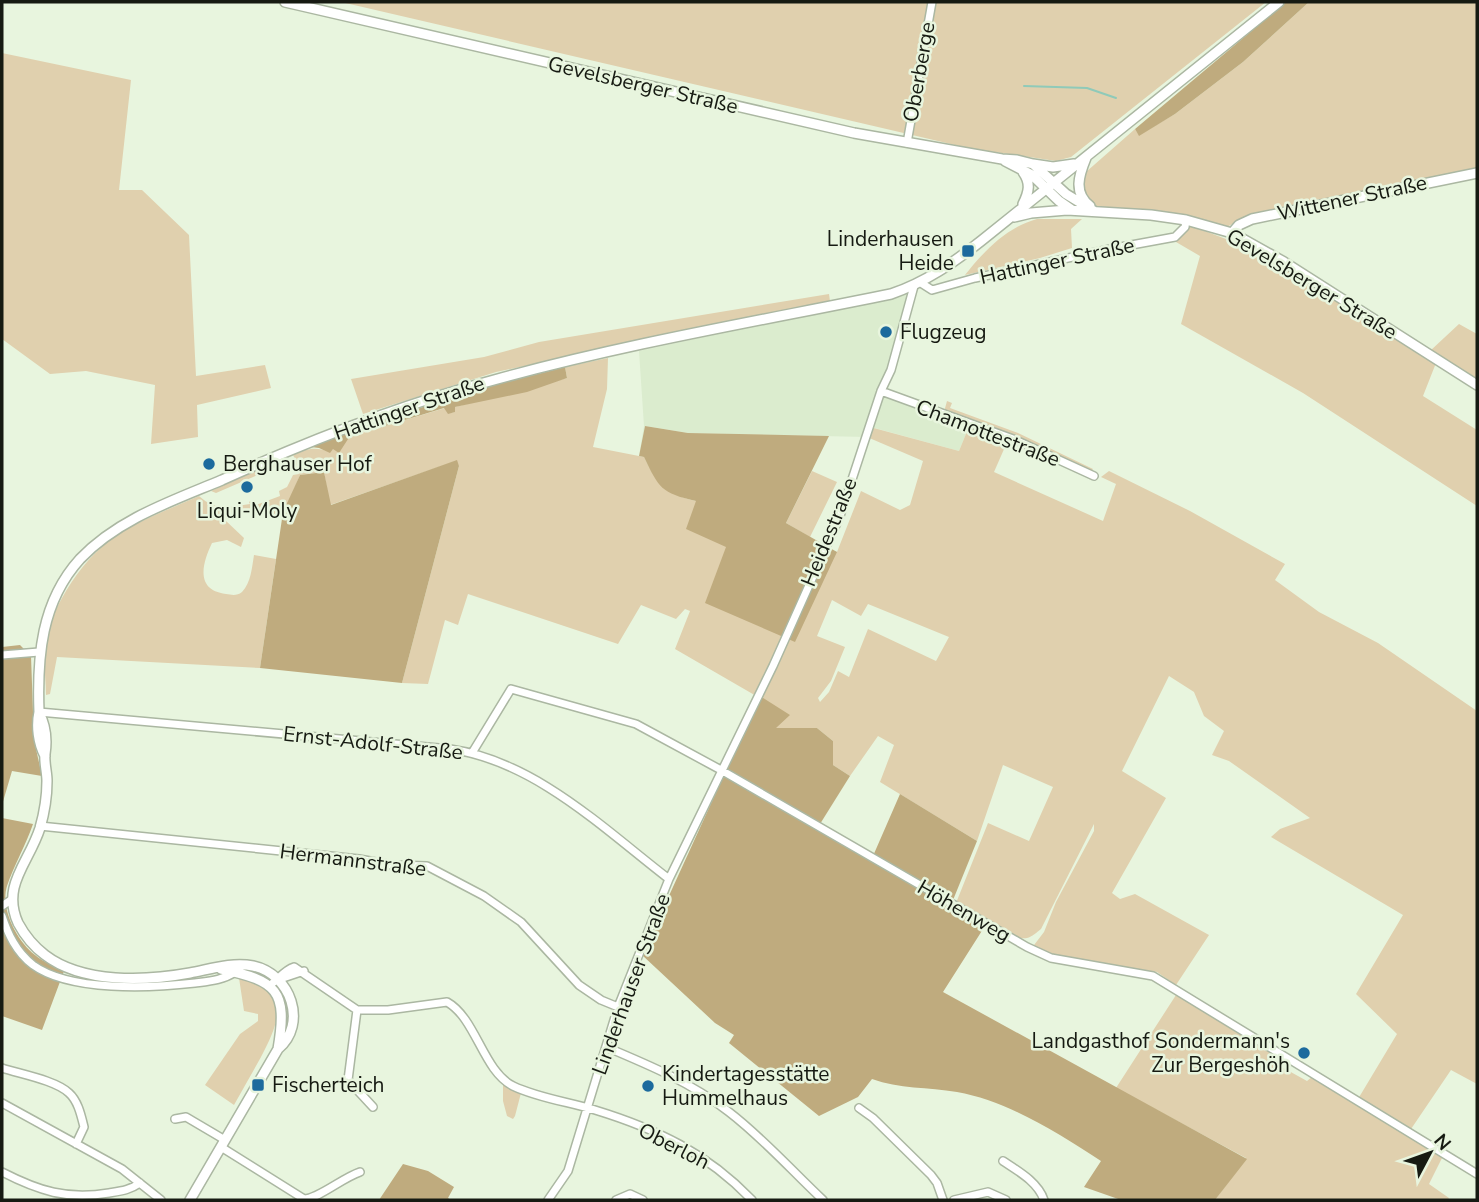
<svg xmlns="http://www.w3.org/2000/svg" width="1479" height="1202" viewBox="0 0 1479 1202" font-family="'Nunito Sans',sans-serif">
<rect width="100%" height="100%" fill="#e8f5de"/>
<path fill="#dbecce" d="M907 293 912 294 881 391 970 424 959 451 871 427 867 437 688 433 645 426 639 456 644 426 639 351Z"/>
<path fill="#e0d0ae" fill-rule="evenodd" d="M341 2H1266L1071 157 1056 161 968 148Z
M1309 2H1477V170L1239 220 1227 227C1205 218 1181 214 1157 211 1138 209 1108 215 1092 203 1083 197 1084 188 1082 179L1086 172 1135 129 1139 135 1175 114 1243 62Z
M2 53 131 80 119 190H142L189 235 196 376 265 365 271 388 197 405 198 437 151 444 155 385 86 371 50 374 2 339Z
M1037 219H1082L1071 229 1072 248 1040 258 965 275C984 251 1007 227 1037 219Z
M1189 226C1279 253 1357 313 1436 363L1423 396 1477 430V506L1303 393 1181 324 1200 256 1176 242V238Z
M829 294 830 301 496 372 363 414 351 379 484 357 539 342Z
M1459 324 1477 334V381L1430 351Z
M608 358 607 389 593 447 644 457C657 484 666 494 696 501L837 552 861 491 900 510 910 505 923 461 867 437 870 427 959 451 970 424 1008 440 994 472 1103 521 1116 484 1101 477 1109 471 1190 511 1285 564 1275 580 1319 612 1378 643 1477 711V1084L1451 1070 1409 1132 1358 1099 1397 1034 1356 994 1403 915 1271 837 1280 829 1310 818 1229 761 1212 755 1224 731 1204 716 1194 692 1169 676 1122 771 1166 798 1112 893 1120 899 1135 894 1209 935 1176 985 1157 972 1050 955 1031 949 1044 932 1056 902 1094 831V824L1041 929C1037 932 1032 937 1027 938 1011 942 970 911 956 903L988 823 1029 841 1053 787 1003 765 977 841 880 782 894 745 878 736 850 776 833 765V741L817 728H774L789 715 675 649 690 611 685 609 676 619 641 605 618 644 468 594 458 625 445 620 428 684 402 683 459 466 456 461 330 505 324 472 300 475 283 515C265 513 237 504 225 520L244 538 241 547 227 540 212 543C202 564 195 590 226 594 232 595 237 596 242 592 251 583 252 567 254 555L276 559 260 668 57 657 50 694 46 695C46 679 43 662 45 646 47 626 56 608 66 591 103 531 138 523 199 496 215 511 229 507 250 504L249 502 252 500 256 505 280 496 279 491 287 487 293 475 299 474 293 454C307 449 315 446 330 452L348 431 367 425 369 431 445 408 448 413 455 412V407L567 378 565 367ZM832 600 861 616 868 604 949 637 936 661 868 629 849 677 838 671 829 692 820 702 818 698 831 681 845 647 817 636Z
M947 401 952 403 950 408 1018 433 1093 469 1091 472 944 412Z
M282 459 283 462 276 467 216 493 211 491Z
M812 471 837 482 810 537 786 523Z
M239 978C291 990 281 1019 261 1057 252 1073 243 1089 234 1105L205 1085 240 1034 258 1021V1014L244 1011Z
M1176 995 1270 1051 1269 1060 1307 1081 1313 1076 1444 1154 1429 1184 1449 1198 1448 1200H1215L1246 1158 1116 1088Z
M503 1083 521 1093 515 1116 513 1119 507 1116 503 1101Z"/>
<path fill="#bfab7e" d="M1286 2H1309L1243 62 1175 114 1139 136 1135 129Z
M565 367 567 378 527 392 455 407V412L448 414 444 408 369 431 367 425 482 388Z
M645 426 688 433 829 436 786 523 837 552 795 642 705 603 726 547 686 529 696 501C661 493 659 488 644 457L639 456Z
M348 431 350 436 339 453 333 449 330 453 319 448 311 447Z
M457 460 459 466 402 683 260 668 283 512 300 475 324 472 331 505Z
M20 645 31 656 34 740 42 776 12 771 2 805V647Z
M760 696 790 715 776 728H817L833 741V765L850 776 820 824 873 856 900 794 977 841 951 905 985 926 943 992 1247 1159 1215 1200H1121L1084 1187 1101 1161C1058 1133 1008 1101 957 1092 928 1087 899 1089 872 1079L858 1097 819 1116 729 1043 734 1035 715 1023 642 955Z
M2 818 33 824C26 845 14 865 7 886 0 909 17 941 35 955 43 962 54 966 64 971L42 1030 2 1016Z
M403 1164 428 1171 454 1187 448 1198 451 1200H379Z"/>
<g fill="none" stroke-linecap="round" stroke-linejoin="round">
<path stroke="#8fcab9" stroke-width="2" d="M1024 86 1087 88 1116 98"/>
<g stroke="#abb7a2" stroke-width="10">
<path id="minor" d="M907 143 932 2
M921 283 932 290 975 278 1115 248 1175 237 1185 227 1186 220
M881 391 1013 439 1094 476
M2 655 39 652
M39 712 450 749C535 761 604 829 669 879
M472 753 511 689 636 724 721 770 1027 947 1051 958 1153 976 1477 1174
M40 826 359 859 392 865 427 866 484 896 521 922 579 985 601 1000 618 1007
M2 906 11 900
M2 916C8 934 16 952 33 965 70 992 151 988 195 983 210 981 223 980 235 972
M280 979 304 971
M269 986C278 980 284 970 294 967L357 1010H388L447 1002C476 1018 483 1071 513 1086 538 1098 569 1102 595 1110 657 1129 707 1153 752 1200
M357 1010 348 1080 373 1107
M606 1047C649 1065 692 1083 729 1112 763 1138 792 1171 823 1200
M2 1068C20 1074 55 1080 69 1093 78 1101 81 1115 84 1127L76 1144
M2 1103 122 1169 161 1200
M859 1108 873 1118 931 1175 937 1183 943 1200
M175 1119 186 1117 225 1140
M221 1147 304 1199C318 1199 342 1178 360 1172
M1003 1161C1018 1171 1038 1182 1044 1200
M2 1172C39 1191 67 1200 109 1193 121 1191 130 1190 140 1183
M548 1200 568 1171 618 1007 669 879 773 666 840 516 881 391 891 370 914 286
M616 1200 630 1194 643 1200
M954 1200 988 1192 1006 1200"/>
</g>
<g stroke="#abb7a2" stroke-width="12">
<path id="major" d="M285 2 854 133 1002 159 1017 160 1033 164 1066 194 1094 211
M1086 158C1079 175 1073 193 1090 206
M1005 161 1032 175 1059 201 1072 210
M1033 164 1053 167 1074 164
M1023 204C1029 192 1031 183 1023 172
M1014 217 1031 213 1067 210 1151 215 1186 220 1232 233 1284 262 1477 385
M1232 233 1239 225 1252 219 1477 173
M39 713C46 726 47 741 45 754 44 763 47 772 47 781 47 796 44 814 40 828 29 863 1 885 18 923 25 936 33 946 45 955 83 984 146 981 190 973 211 969 232 962 253 966 291 974 308 1024 278 1049L190 1200
M45 756C38 743 36 726 39 712 37 657 41 602 80 559 118 519 172 501 222 480 310 440 400 405 494 380 624 344 759 321 891 294 926 282 953 263 981 241L1279 2
M221 969C277 981 288 990 278 1049"/>
</g>
<use href="#minor" stroke="#fff" stroke-width="7"/>
<use href="#major" stroke="#fff" stroke-width="9"/>
</g>
<g fill="#1c6a9d" stroke="#e8f5de" stroke-width="2.5">
<rect x="961" y="244" width="14" height="14" rx="3.5"/>
<circle cx="886" cy="332" r="7"/>
<circle cx="209" cy="464" r="7"/>
<circle cx="247" cy="487" r="7"/>
<circle cx="1304" cy="1053" r="7"/>
<rect x="251" y="1078" width="14" height="14" rx="3.5"/>
<circle cx="648" cy="1086" r="7"/>
</g>
<g text-anchor="middle" dominant-baseline="central" stroke-width="5" stroke-linejoin="round" paint-order="stroke">
<g font-size="21" fill="#161a12" stroke="#e8f5de">
<text transform="translate(919 72) rotate(-80)">Oberberge</text>
<text transform="translate(643 85) rotate(13)">Gevelsberger Straße</text>
<text transform="translate(1352 198) rotate(-12)">Wittener Straße</text>
<text transform="translate(1057 261) rotate(-12)">Hattinger Straße</text>
<text transform="translate(1312 284) rotate(31)">Gevelsberger Straße</text>
<text transform="translate(409 408) rotate(-19)">Hattinger Straße</text>
<text transform="translate(988 433) rotate(21)">Chamottestraße</text>
<text transform="translate(829 532) rotate(-68)">Heidestraße</text>
<text transform="translate(373 743) rotate(6)">Ernst-Adolf-Straße</text>
<text transform="translate(353 860) rotate(7)">Hermannstraße</text>
<text transform="translate(964 911) rotate(30)">Höhenweg</text>
<text transform="translate(631 984) rotate(-70)">Linderhauser Straße</text>
<text transform="translate(674 1146) rotate(27)">Oberloh</text>
</g>
<g font-size="21" fill="#161a12" stroke="#e8f5de" text-anchor="start">
<text x="954" y="239" text-anchor="end">Linderhausen<tspan x="954" dy="24">Heide</tspan></text>
<text x="900" y="332">Flugzeug</text>
<text x="223" y="464">Berghauser Hof</text>
<text x="247" y="511" text-anchor="middle">Liqui-Moly</text>
<text x="1290" y="1041" text-anchor="end">Landgasthof Sondermann's<tspan x="1290" dy="24">Zur Bergeshöh</tspan></text>
<text x="662" y="1074">Kindertagesstätte<tspan x="662" dy="24">Hummelhaus</tspan></text>
<text x="272" y="1085">Fischerteich</text>
</g>
</g>
<rect width="1479" height="1202" fill="none" stroke="#161a12" stroke-width="7"/>
<g transform="translate(1430 1153) rotate(49)" stroke="#e8f5de" stroke-width="5" paint-order="stroke">
<path d="M0-5L12 26L0 18L-12 26Z" fill="#161a12"/>
<text y="-10" font-size="19" font-weight="bold" text-anchor="middle" fill="#161a12">N</text>
</g>
</svg>
